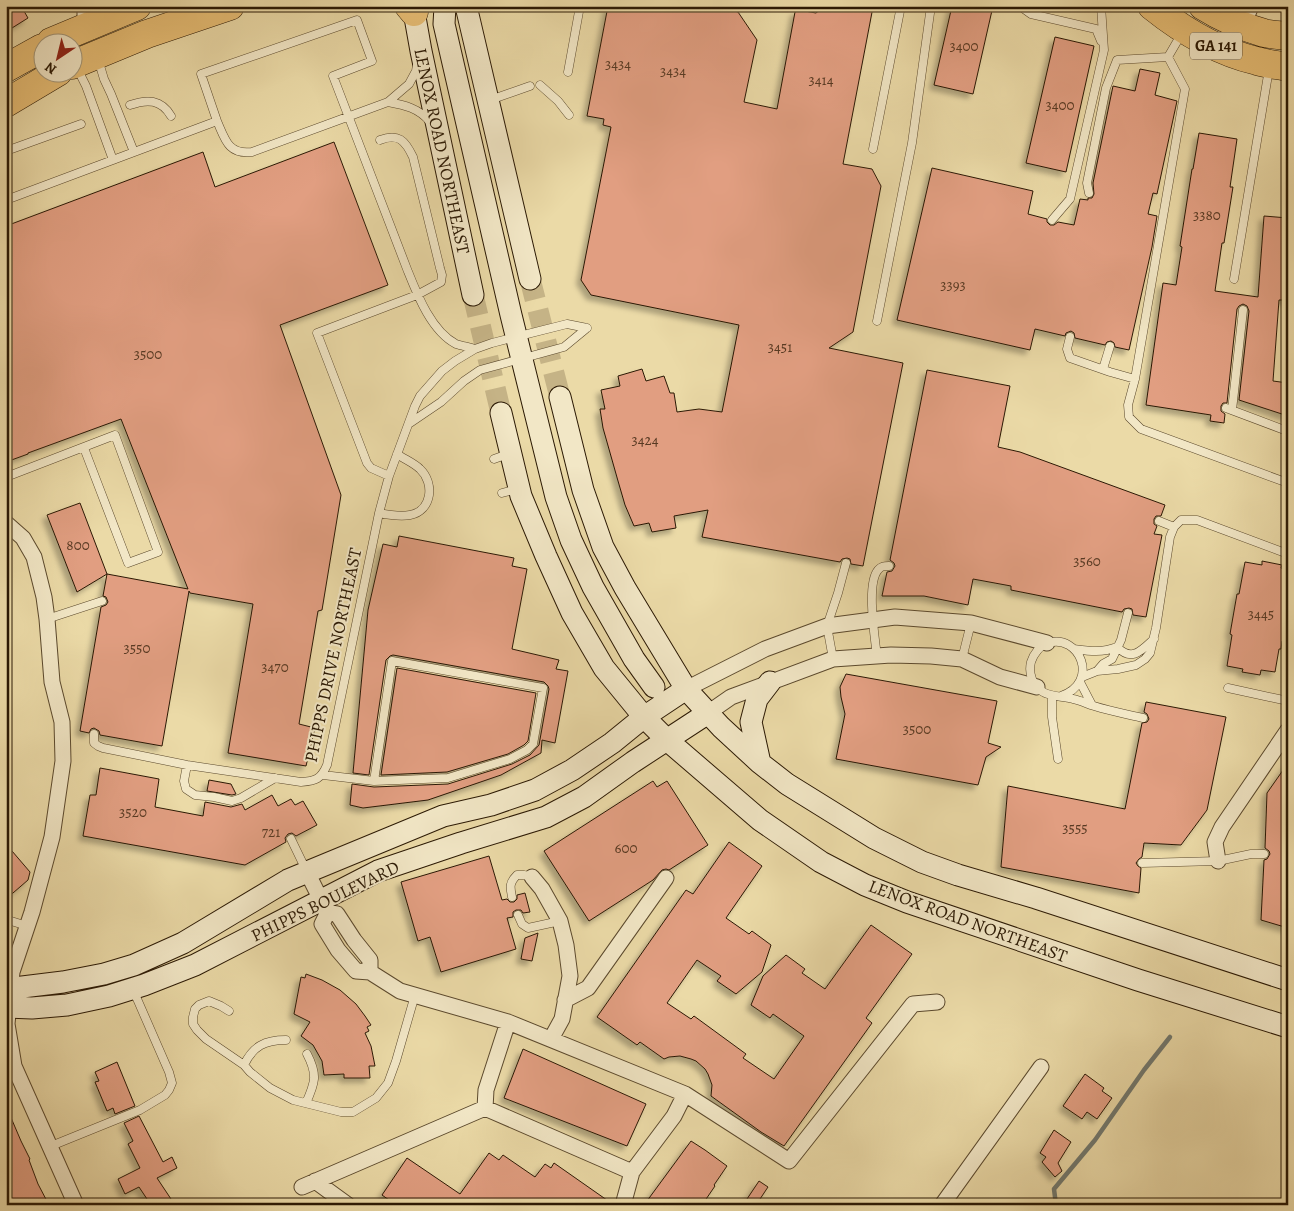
<svg xmlns="http://www.w3.org/2000/svg" width="1294" height="1211" viewBox="0 0 1294 1211" font-family="Alegreya,serif">
<defs>
<filter id="shadow"><feDropShadow dx="-4.5" dy="4.5" stdDeviation="2.5" flood-color="#0004"/></filter>
</defs>
<rect width="100%" height="100%" fill="#ebdaa7"/>
<filter id="stains"><feTurbulence type="fractalNoise" baseFrequency=".004" numOctaves="4"/><feColorMatrix values="0 0 0 0 .2 0 0 0 0 .09 0 0 0 0 .02 0 0 0 .5 -.17"/></filter>
<radialGradient id="worn" r=".72"><stop offset=".6" stop-color="#630" stop-opacity="0"/><stop offset="1" stop-color="#630" stop-opacity=".3"/></radialGradient>
<g fill="none" stroke-linecap="round" stroke-linejoin="round">
<path stroke="#71786e" stroke-width="4.5" d="M1056 1205 1054 1189 1095 1140 1144 1070 1170 1037"/>
</g>
<path fill="#e19e81" stroke="#2b1904" filter="url(#shadow)" d="M6 6H21L28 18 12 28 11 25 6 28Z
M608 6H716L738 12 757 40 744 102 777 109 795 12 799 10 816 13 825 6 849 11 850 6 873 7 843 164 872 169 881 186 853 332 829 348 903 363 863 566 851 564 850 559 847 558 842 559 840 562 702 537 708 510 674 516 676 528 652 532 649 523 634 526 625 505 618 481 603 428 600 409H605L601 390 620 386 618 376 642 369 646 381 664 376 670 393H674L677 412 699 409 722 412 739 325 591 295 581 280 611 127 603 125 604 119 587 116Z
M952 6H993L973 94 934 85Z
M1055 37 1094 46 1066 172 1026 163Z
M1140 69 1160 73 1155 95 1177 101 1157 194 1153 193 1148 214 1157 216 1152 247 1129 350 1115 347 1114 343 1111 341 1107 342 1105 345 1075 338 1074 333 1071 331 1066 333 1065 336 1035 329 1030 350 897 320 932 168 1033 191 1028 214 1047 219V222L1050 225H1054L1058 222 1074 225 1080 199 1088 200V198H1092L1094 194 1093 183 1113 86 1135 91Z
M1199 133 1237 139 1230 187H1233L1224 243H1222L1215 291 1258 297 1264 216 1288 218V300H1279L1273 381 1288 383V416L1239 400 1249 311 1247 306 1243 304 1239 306 1237 309 1227 403H1223L1221 406V411L1225 414 1224 423 1210 421 1211 415 1146 405 1163 283 1176 285 1182 247 1180 246 1192 169H1193Z
M334 142 388 285 280 325 341 495 322 610 318 611 299 724 315 728 306 766 228 753 253 604 190 593 189 591 162 746 100 735 99 731 94 728 91 729 89 733 80 731 101 607 106 605 108 602 106 597 103 596 107 574 188 589 121 419 28 453V454L6 462V226L203 152 215 187Z
M927 370 1010 386 998 447 1020 452 1165 505 1161 516H1156L1154 519V524L1157 526 1154 534 1162 535 1146 617 1133 615 1132 609 1129 608 1124 609 1122 612 1011 590V586L973 579 968 605 924 596H882L887 572 892 571 895 566 894 563 890 560Z
M80 503 107 574 77 592 47 515Z
M399 536 514 558 512 566 527 569 512 649 559 660 556 669 568 671 555 743 542 740 541 753 501 775 428 800 363 808 350 805 352 784 374 787 448 784 512 764 530 755 539 745 549 689 548 686 544 682 393 655 390 656 386 660 369 775 353 773 368 610 383 544 397 547Z
M1262 561 1282 565 1281 568 1288 570V642L1282 641 1281 649H1279L1275 672 1261 670 1260 675 1242 672 1243 669 1227 666 1232 635 1230 634 1237 594H1239L1245 562 1262 565Z
M397 668 536 693 528 741 524 745 508 754 447 772 381 775Z
M846 674 997 701 988 743 1001 747 986 757 978 785 836 759 845 714 841 697 840 687Z
M1146 702 1226 717 1207 810 1181 845 1144 843 1142 857 1139 859 1136 863 1138 866 1141 868 1139 893 1001 867 1008 786 1125 809 1142 723 1147 722 1149 719 1147 714 1144 712Z
M1288 763V928L1261 920 1264 860 1267 859 1270 854 1269 851 1265 848 1267 793Z
M100 768 159 779 155 807 203 816 205 802 231 807 242 804 245 810 272 795 278 806 291 799 295 805 303 801 317 825 296 836 292 833 288 834 285 838 286 842 245 865 83 836 90 795H96Z
M209 780 231 784 236 794 232 795 207 791Z
M653 781 657 787 667 781 708 845 669 870 666 869 662 870 653 880 589 921 544 851Z
M729 842 762 866 726 918 749 934 752 931 771 945 762 972 736 994 717 981 721 976 697 960 667 1003 691 1019 694 1016 746 1054 743 1058 774 1079 804 1036 773 1014 770 1018 751 1005 763 976 786 955 805 969 802 973 825 989 871 925 912 954 866 1018 872 1023 784 1146 761 1132 711 1096 712 1085 708 1074 705 1069 696 1061 691 1059 680 1056 669 1057 664 1059 640 1042 637 1045 597 1017 686 890 693 894Z
M6 844 30 872 28 880 6 899Z
M489 856 502 900 507 899 510 902H514L517 899V895L525 893 530 912 523 913 521 910H516L513 912V917L507 918 516 949 441 972 430 937 418 941 401 882Z
M538 933 532 961 521 959 525 938Z
M306 974 322 980 340 990 356 1004 365 1016 371 1025 367 1027 369 1031 365 1033 371 1046 375 1066H369L370 1078H344V1074L324 1075 322 1061 313 1045 301 1036 310 1022 294 1014 301 977 305 978Z
M523 1049 646 1104 627 1146 504 1098Z
M117 1062 135 1106 115 1114 113 1108 107 1111 95 1082 99 1081 95 1072Z
M1085 1074 1104 1088 1102 1091 1112 1098 1097 1119 1087 1112 1082 1119 1063 1106Z
M6 1106 21 1141 30 1159 29 1160 38 1184 49 1205H12L6 1192Z
M139 1116 163 1162 172 1157 177 1168 157 1178 175 1205H151L139 1187 125 1194 118 1179 140 1168 128 1144 133 1141 124 1123Z
M1054 1130 1071 1142 1058 1163 1062 1171 1055 1177 1042 1162 1046 1157 1040 1153Z
M691 1141 705 1150 727 1166 714 1185 715 1186 702 1205H644Z
M489 1153 499 1160 503 1155 535 1177 545 1164 551 1168 554 1163 614 1205H396L382 1195 407 1158 460 1194Z
M759 1181 768 1187 756 1205H743Z"/>
<g fill="none" stroke-linecap="round" stroke-linejoin="round">
<path stroke="#c5b386" stroke-width="21" stroke-dasharray="21 11" stroke-linecap="butt" d="M530 279 560 397
M473 295 501 413"/>
<g stroke="#5b492d" stroke-width="9">
<path id="lane" d="M1023 6 1024 9 1031 14 1096 29 1101 41
M1182 33 1168 57 1185 89 1135 379 1128 405 1129 417 1141 429 1288 483
M98 59 104 79 111 94 134 152
M77 68 86 86 113 160
M568 72 580 6
M540 85 558 101 569 115
M490 100 530 86
M388 102C404 105 419 108 430 122
M130 105C147 99 161 99 171 116
M217 121 201 74 357 20 372 61 333 76 407 269C417 294 431 331 456 344 462 346 469 347 475 349
M380 140C398 133 405 140 413 157L440 268 442 275 441 282 417 295 317 333 367 463 371 468 389 476
M873 149 901 6
M6 151 81 124
M1089 193 1087 183 1106 88 1117 60 1168 57
M6 200 217 121C225 139 228 155 252 152L388 102 409 84 416 71 417 65
M1052 220 1070 199 1104 50 1101 6
M1234 279 1269 69
M877 321 912 143 931 6
M1070 337 1067 349 1070 358 1110 372 1135 379
M1103 369 1110 346
M1226 408 1287 431
M1232 410 1243 310
M410 423 441 402 464 381 480 370 564 347 587 328
M494 459 508 454
M6 477 115 435 158 552 128 563 84 448
M502 493 517 489
M379 513C389 515 400 517 410 515 432 511 435 483 420 469 414 463 404 459 397 454
M1159 521 1174 527
M47 619 102 601
M1117 647C1132 662 1141 651 1154 639
M1074 649C1089 651 1102 653 1117 647
M877 657C875 638 866 584 878 570 881 566 884 566 889 566
M833 659 827 626 838 593 846 563
M962 659 971 623
M1097 671 1103 664 1112 659 1121 640 1128 613
M1082 677 1097 671 1118 669 1136 665 1145 659 1150 653 1156 628 1170 537 1174 527 1181 520H1197L1288 554
M1080 682 1092 705
M1228 688 1288 701
M1052 696V717L1058 759
M1061 696C1101 682 1079 633 1048 643 1040 645 1033 655 1031 662 1028 674 1033 686 1043 692 1051 697 1063 696 1073 699 1080 700 1087 704 1094 706 1110 711 1126 714 1143 718
M94 734V743L98 746 103 748 187 765 301 782C316 781 321 779 327 765L379 513 389 476 415 406 420 396 442 371 455 361 475 349 492 343 567 324 587 328
M187 765 184 781 186 789 195 795 214 797 232 801 241 798 275 778
M323 775 374 781 448 778 510 759 527 750 533 744 543 688 392 661 374 781
M291 839 306 870
M1142 863 1218 861 1251 854H1264
M512 897C510 887 509 883 517 875H524L532 877
M518 915 522 924 528 928 560 921
M6 918 8 920 27 926
M229 1011 221 1006 209 1001 199 1005 195 1009 193 1017V1024L197 1030 206 1039 244 1065 250 1072 270 1088 293 1100 341 1112H353L376 1098 388 1083 396 1061 415 995
M244 1065C253 1046 265 1040 286 1040
M306 1103C315 1083 318 1075 307 1054
M51 1146 140 1110 165 1095 169 1090 172 1083 169 1072 138 1001 133 990"/>
</g>
<g stroke="#5b492d" stroke-width="17">
<path id="street" d="M85 6V29L86 32
M1243 25 1251 6
M6 523 23 538 34 557 44 597 47 619 52 682 62 722 63 761 52 837 32 912 12 972 7 1024 14 1066 76 1205
M686 689 765 649 827 626 895 617 971 623 1047 643
M708 713 731 697 833 659 891 655 931 656 962 659 1000 677 1037 687
M1218 861 1215 842 1222 827 1288 730
M307 872 326 910V916L322 924 338 950 356 971 370 972 400 991 508 1022 685 1094 789 1161 913 1004 937 1002
M532 877 542 889 560 921 566 945 570 976 562 1019 551 1039
M326 910 331 913 337 914 354 940 370 960V972
M565 1000 588 988 666 878
M485 1108 486 1090 508 1022
M315 1181 348 1205
M302 1187 485 1108 632 1172
M623 1205 632 1172 674 1116 685 1094
M942 1205 1041 1067"/>
</g>
<g stroke="#2b1904" stroke-width="23">
<path id="secondary" d="M413 6 421 51 473 295
M445 6 444 24 511 315 556 497 571 540 593 587 634 659 654 687
M466 6 530 279
M560 397 583 490 603 547 625 588 686 689 721 727 760 763 787 784 874 838 922 862 958 875 1036 898 1288 980
M501 413 521 496 546 556 572 613 604 668 644 717 667 740 760 820 821 862 865 885 907 902 1138 980 1288 1027
M760 763 751 722 757 699 770 682
M6 989 63 982 104 974 134 965 183 943 288 880 443 816 491 805 535 790 572 770 612 743 644 717 686 689
M6 1007 32 1008 67 1005 109 996 144 985 195 965 378 871 461 843 546 817 584 797 633 762 708 713"/>
</g>
<g stroke="#2b1904" stroke-width="29">
<path id="highway" d="M409 6 414 12
M1152 6C1183 31 1219 52 1257 61 1267 64 1278 65 1288 67
M1203 6C1222 18 1243 27 1264 33 1272 35 1280 35 1288 36
M51 42 137 6
M72 65 147 34 230 6
M6 68 42 48
M6 103 58 72"/>
</g>
<use href="#lane" stroke="#f2e7c6" stroke-width="8"/>
<use href="#street" stroke="#f2e7c6" stroke-width="15"/>
<use href="#secondary" stroke="#f2e7c6" stroke-width="21"/>
<use href="#highway" stroke="#e6bd74" stroke-width="28"/>
</g>
<g text-anchor="middle" dominant-baseline="central" stroke-width="4" stroke-linejoin="round" paint-order="stroke">
<g font-size="15" fill="#583a23">
<text x="964" y="46">3400</text>
<text x="618" y="64">3434</text>
<text x="673" y="71">3434</text>
<text x="821" y="80">3414</text>
<text x="1060" y="105">3400</text>
<text x="1207" y="215">3380</text>
<text x="953" y="285">3393</text>
<text x="780" y="347">3451</text>
<text x="148" y="354">3500</text>
<text x="645" y="440">3424</text>
<text x="78" y="545">800</text>
<text x="1087" y="561">3560</text>
<text x="1261" y="614">3445</text>
<text x="137" y="648">3550</text>
<text x="275" y="667">3470</text>
<text x="917" y="729">3500</text>
<text x="133" y="812">3520</text>
<text x="1075" y="828">3555</text>
<text x="271" y="832">721</text>
<text x="626" y="848">600</text>
</g>
<rect fill="#f2e7c6" stroke="#67573e" stroke-width="1" x="1190" y="32.5" width="52" height="27" rx="4"/>
<g font-size="16" font-weight="bold" fill="#2b1904">
<text x="1216" y="46">GA 141</text>
</g>
<g font-size="18" fill="#2b1904" stroke="#f2e7c6">
<text transform="translate(442 151) rotate(78)">LENOX ROAD NORTHEAST</text>
<text transform="translate(333 655) rotate(-78)">PHIPPS DRIVE NORTHEAST</text>
<text transform="translate(325 901) rotate(-26)">PHIPPS BOULEVARD</text>
<text transform="translate(968 921) rotate(20)">LENOX ROAD NORTHEAST</text>
</g>
</g>
<rect width="1294" height="1211" fill="none" stroke="#ebdaa7" stroke-width="25"/>
<rect x="8" y="8" width="1279" height="1196" fill="none" stroke="#2b1904" stroke-width="2.5"/>
<rect x="12" y="12" width="1269" height="1186" fill="none" stroke="#2b1904"/>
<g transform="translate(58 58) rotate(215)"><circle r="24" fill="#f2e7c6" stroke="#a29578"/>
<path d="M0-4L9 19L0 12L-9 19Z" fill="#8f2418"/>
<text y="-8" font-size="14" font-weight="bold" text-anchor="middle" fill="#2b1904">N</text>
</g>
<rect width="100%" height="100%" filter="url(#stains)"/>
<rect width="100%" height="100%" fill="url(#worn)"/>
</svg>
